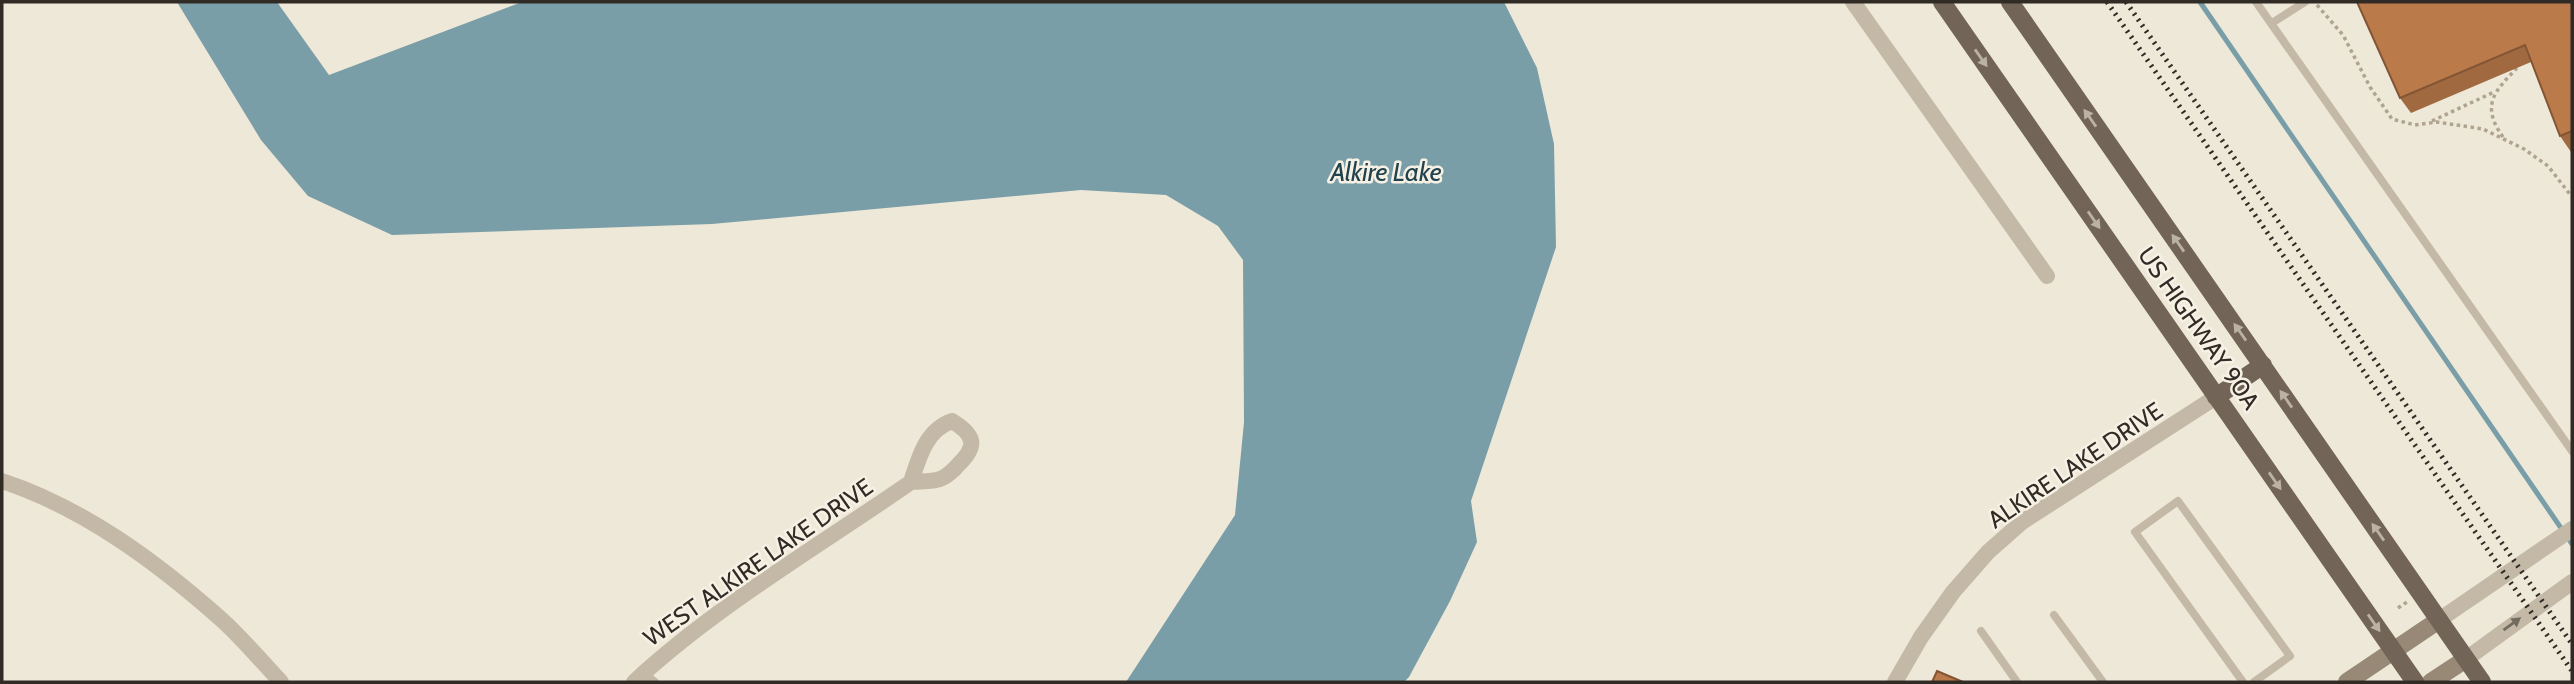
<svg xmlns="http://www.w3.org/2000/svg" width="2574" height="684" viewBox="0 0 2574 684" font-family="Cabin,sans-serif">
<rect width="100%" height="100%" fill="#eee8d8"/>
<path fill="#7a9ea8" d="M177 2H277L329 75 522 2H1504L1537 68 1554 144 1556 247 1471 501 1477 542 1450 601 1409 677 1404 682H1126L1235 515 1244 422 1243 260 1218 226 1166 195 1081 190 712 224 392 235 308 196 261 140Z"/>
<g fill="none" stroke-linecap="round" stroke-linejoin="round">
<path stroke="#7a9ea8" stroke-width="5" d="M2200 2 2572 544"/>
<path stroke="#b0a490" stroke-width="3.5" stroke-dasharray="3.5 3.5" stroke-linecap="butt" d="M2317 5 2343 35 2370 87 2392 119 2415 125 2437 122 2483 129 2524 149 2548 166 2572 197
M2432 121 2494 92
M2503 137C2480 105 2495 91 2517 68
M2398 608 2407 602"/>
<path stroke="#c4b9a6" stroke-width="8" d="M2256 2 2572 451
M2272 23 2305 2
M2054 615 2103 682
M1981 631 2017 682
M644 673 655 682
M2243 682 2135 532 2178 501 2290 656 2254 682"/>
<path stroke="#c4b9a6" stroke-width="16" d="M1853 2 2047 276
M2 481C84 508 158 563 222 620 243 639 262 662 281 682
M2439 620 2572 529
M2466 659 2572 582
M634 682C716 606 819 546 911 482 920 481 932 482 940 479 946 477 954 470 958 465 978 446 975 435 952 421 926 430 919 457 911 482
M1895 682 1921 637 1953 592 1988 552 2022 522 2216 397"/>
<path stroke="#988977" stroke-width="18" d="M2347 682 2439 620
M2431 682 2466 659"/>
<path stroke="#726558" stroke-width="18" d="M1942 2 2415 682
M2010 2 2482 682
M2216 397 2263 365"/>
<path stroke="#312b26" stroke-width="5" stroke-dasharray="2 5" stroke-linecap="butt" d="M2107 2 2572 671
M2126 2 2572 644"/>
</g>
<path fill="#a06940" d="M2572 2V151L2571 152 2560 136 2531 62 2411 113 2400 98Z"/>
<path fill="#ba7a4a" stroke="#825534" stroke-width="2" d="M2357 2H2572V131L2560 136 2525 45 2400 98Z
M1937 671 1963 682H1932Z"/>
<defs><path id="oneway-solid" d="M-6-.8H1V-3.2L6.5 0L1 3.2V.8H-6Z" transform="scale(1.75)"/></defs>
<g fill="#bbb2a5">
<use href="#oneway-solid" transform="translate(1981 58) rotate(55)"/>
<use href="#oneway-solid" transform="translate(2090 118) rotate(-125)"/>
<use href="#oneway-solid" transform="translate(2094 220) rotate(55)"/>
<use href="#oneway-solid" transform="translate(2178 243) rotate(-125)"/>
<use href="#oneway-solid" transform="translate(2240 332) rotate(-125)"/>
<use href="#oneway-solid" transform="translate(2286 399) rotate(-125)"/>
<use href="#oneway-solid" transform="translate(2275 481) rotate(55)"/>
<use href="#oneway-solid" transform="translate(2378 532) rotate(-125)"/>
<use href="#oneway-solid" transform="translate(2374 623) rotate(55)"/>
</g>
<use fill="#736b60" href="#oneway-solid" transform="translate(2512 624) rotate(-36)"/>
<g text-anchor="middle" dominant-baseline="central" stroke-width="5" stroke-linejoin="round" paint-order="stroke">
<g font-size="24" fill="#312b26" stroke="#f6f1e4">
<text transform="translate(2199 328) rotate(55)">US HIGHWAY 90A</text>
<text transform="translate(2075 465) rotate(-34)">ALKIRE LAKE DRIVE</text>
<text transform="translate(758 562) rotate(-35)">WEST ALKIRE LAKE DRIVE</text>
</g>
<g font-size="26" font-style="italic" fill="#20434e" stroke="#f6f1e4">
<text x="1386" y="172">Alkire Lake</text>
</g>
</g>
<rect width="2574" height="684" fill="none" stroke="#312b26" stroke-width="7"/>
</svg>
